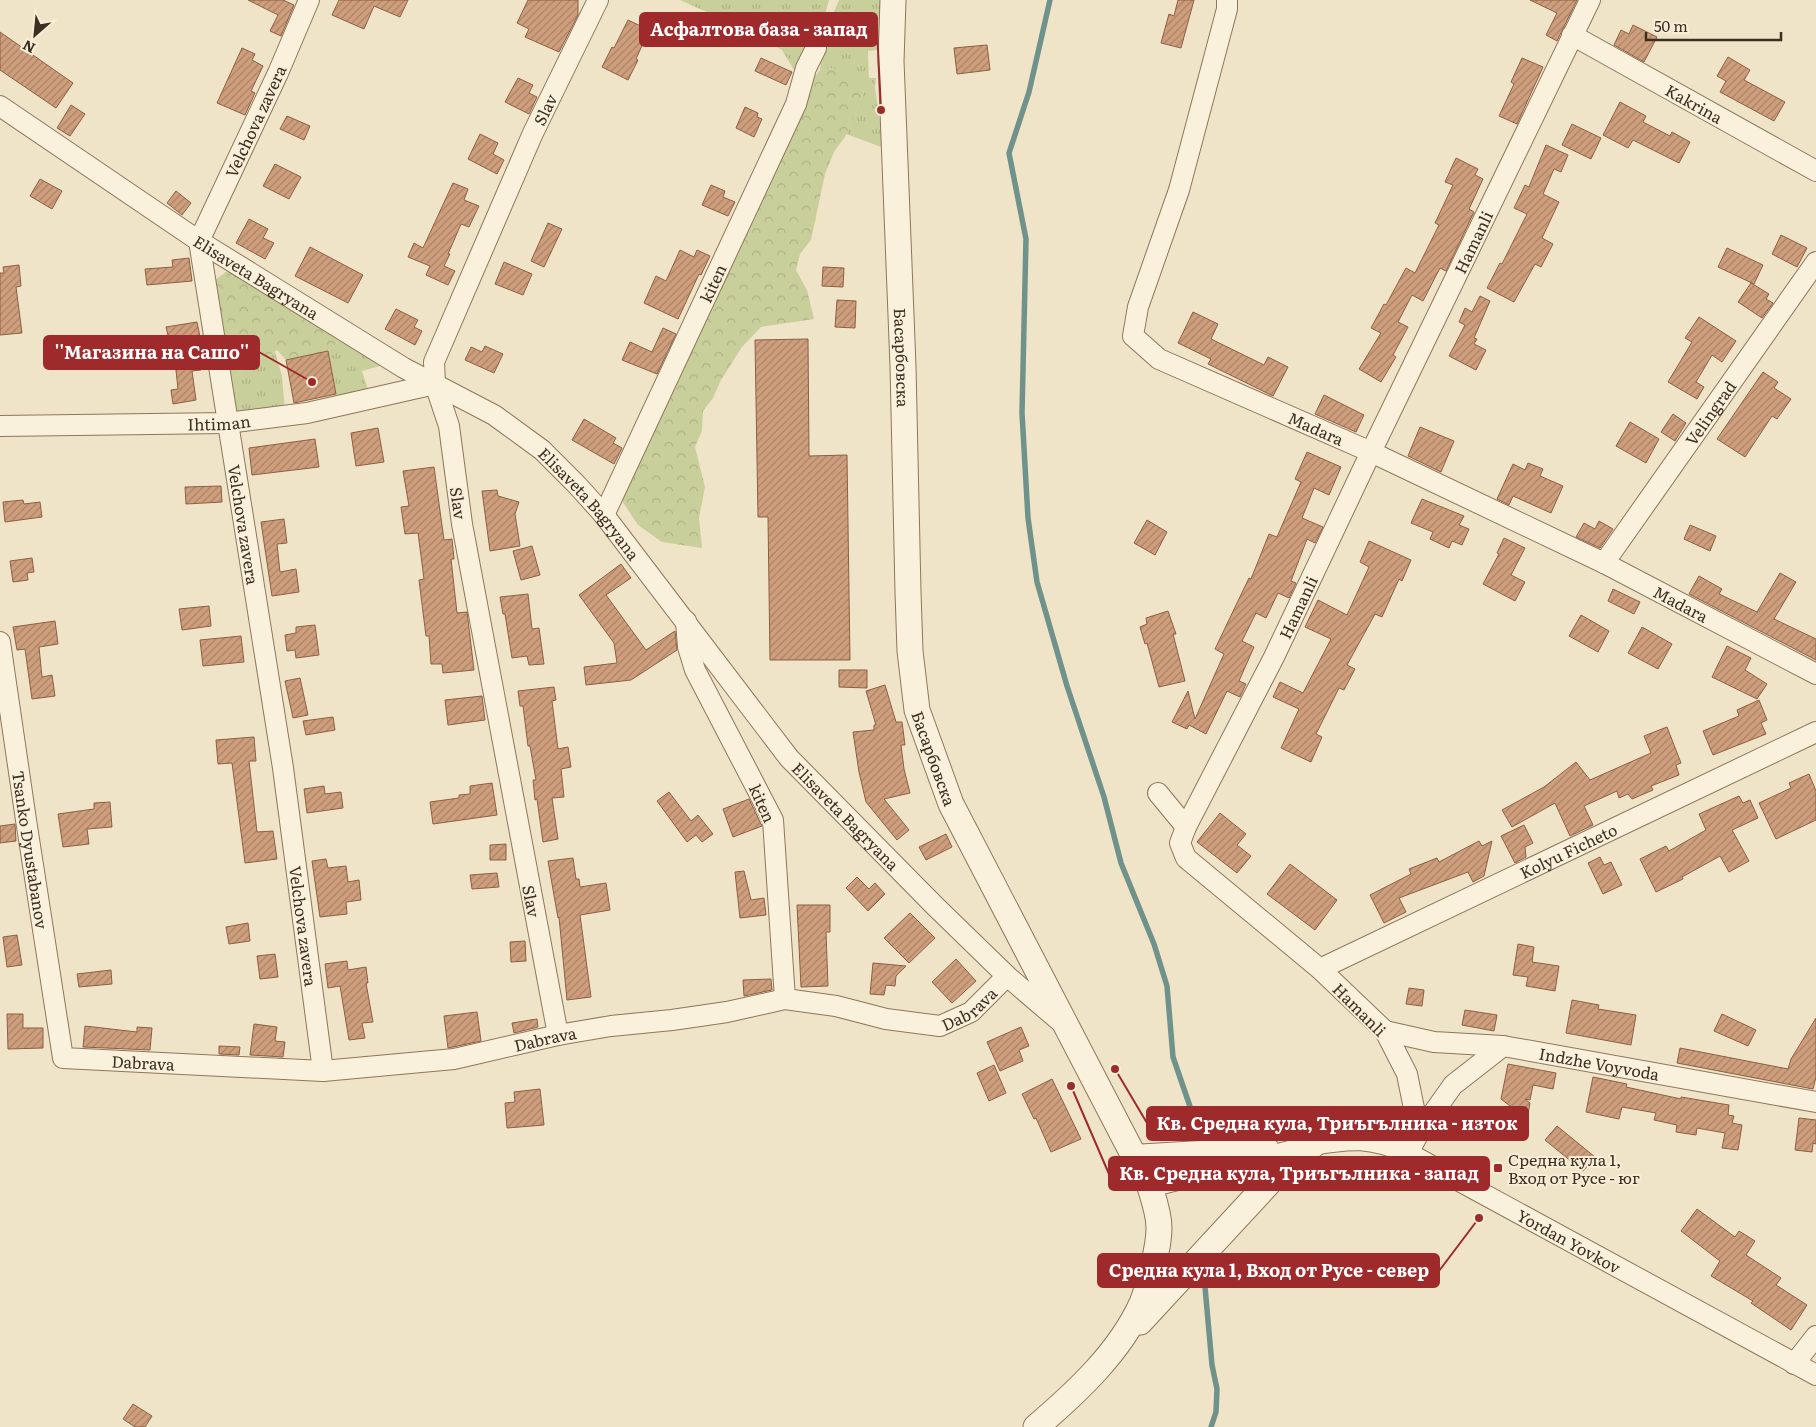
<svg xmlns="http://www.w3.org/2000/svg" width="1816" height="1427" viewBox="0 0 1816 1427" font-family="Literata,serif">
<defs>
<pattern id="grass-tufts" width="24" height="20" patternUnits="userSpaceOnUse" patternTransform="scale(1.25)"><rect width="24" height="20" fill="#c9cf9b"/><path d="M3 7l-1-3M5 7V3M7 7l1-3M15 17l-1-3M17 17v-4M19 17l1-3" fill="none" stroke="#aeb285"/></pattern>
<pattern id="forest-crowns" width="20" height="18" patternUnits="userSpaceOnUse" patternTransform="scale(1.25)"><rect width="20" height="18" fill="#c9cf9b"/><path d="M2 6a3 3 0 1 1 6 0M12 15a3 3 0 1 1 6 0" fill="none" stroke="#aeb285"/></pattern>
<pattern id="building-hatch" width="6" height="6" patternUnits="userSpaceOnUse" patternTransform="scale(1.25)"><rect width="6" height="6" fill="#cf9f7d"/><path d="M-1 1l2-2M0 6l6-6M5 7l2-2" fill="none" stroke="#a98266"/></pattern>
</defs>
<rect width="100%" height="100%" fill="#f0e4c8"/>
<path fill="url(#grass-tufts)" d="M680 0H829L816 48 803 85 782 50 742 28Z
M839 0H880L881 36 877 50 868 51 869 78H876L875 88 884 148 846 134 864 92 833 68 820 70 825 33Z
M343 338 387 364 362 371 370 396 338 404 328 351Z
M275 352 282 376 285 412 236 419 229 381 258 358 268 357Z"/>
<path fill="url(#forest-crowns)" d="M833 68 846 76 864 92 845 137 834 152 825 174 811 240 800 254 796 270 807 290 814 319 761 327 742 347 721 380 713 398 703 411 702 431 695 447 705 487 699 518 702 548 662 542 638 525 614 489 802 93 820 70Z
M227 271 343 338 328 351 286 360 277 350 268 357 258 358 229 381 215 280Z"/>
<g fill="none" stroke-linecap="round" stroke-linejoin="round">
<path stroke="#6f938a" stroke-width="5.5" d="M1050 0 1029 92 1009 153 1026 239 1022 413 1028 518 1037 582 1067 686 1104 797 1121 863 1154 944 1167 986 1173 1057 1195 1121
M1204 1276 1212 1365 1217 1389 1216 1412 1211 1427"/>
</g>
<path fill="url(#building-hatch)" stroke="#8d5f41" d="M248 0H283L294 5 281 36 270 31 278 15Z
M339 0H408L400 17 374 6 364 29 332 15Z
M528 0H578V15L559 52 525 37 529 29 517 23Z
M1178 0H1194L1181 48 1161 43 1169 14 1174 16Z
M1530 0H1577L1557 41 1546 35 1557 13Z
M628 20 649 30 636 59 638 60 628 80 602 67 612 47 614 48Z
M1633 25 1657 37 1644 62 1614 45 1621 30 1629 34Z
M0 32 73 83 56 108 0 70Z
M987 45 990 70 957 74 954 48Z
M242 48 255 54 252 60 263 66 251 91 255 93 245 115 217 103Z
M1728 57 1750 70 1744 80 1785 102 1774 121 1720 92 1726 81 1717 76Z
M761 58 792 72 786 85 755 71Z
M1522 58 1543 67 1517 124 1499 116 1514 84 1511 82Z
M518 78 533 85 529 93 537 97 529 114 505 102Z
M1620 102 1646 116 1643 122 1670 136 1672 132 1690 142 1679 163 1633 140 1628 148 1603 135Z
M71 105 85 114 70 136 57 128Z
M745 107 758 113 757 117 762 119 754 137 736 128Z
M287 116 310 126 304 140 280 129Z
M1572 124 1601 138 1591 159 1562 145Z
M480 134 498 143 493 154 504 160 497 174 468 159Z
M1546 145 1568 155 1561 172 1554 169 1543 194 1559 202 1542 238 1553 244 1541 267 1535 264 1514 302 1487 288 1500 263 1502 264 1527 214 1514 208 1525 185 1529 187Z
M1456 158 1478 169 1475 175 1483 179 1469 209 1474 212 1446 271 1440 268 1423 301 1412 295 1398 322 1408 327 1393 355 1396 357 1381 382 1359 369 1381 333 1371 328 1384 304 1386 305 1406 268 1415 273 1439 225 1435 223 1453 185 1445 182Z
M275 164 301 177 289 199 263 186Z
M40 179 62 191 52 209 30 196Z
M453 183 468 189 464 200 479 206 469 227 461 224 448 254H450L444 266 455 271 448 285 426 275 430 266 408 257 414 243 423 248Z
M711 185 725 191 723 197 735 202 728 216 702 205Z
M176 191 191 203 182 215 167 203Z
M249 219 268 229 263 238 274 243 265 259 236 243Z
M548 223 562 229 544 267 531 261Z
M1781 235 1807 248 1797 267 1772 254Z
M310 247 363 275 348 303 295 276Z
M1727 248 1763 265 1754 284 1718 267Z
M680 250 694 257 697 250 710 256 701 275 699 274 678 319 644 303 656 276 666 281Z
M189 258 192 281 147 285 145 269 173 267 172 260Z
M504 262 532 274 523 295 495 284Z
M19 265 21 286 16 287 22 333 0 335V273H4L3 267Z
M823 267 844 268 843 287 822 286Z
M1751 283 1769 294 1766 299 1773 303 1762 318 1738 302Z
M1480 296 1490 301 1474 338 1477 339 1474 344 1486 350 1476 370 1449 356 1465 325 1459 322 1465 308 1472 312Z
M837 300 856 301 855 328 835 327Z
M396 309 418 320 414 327 422 331 415 345 385 329Z
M1193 312 1218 324 1211 339 1264 365 1268 357 1288 367 1273 396 1208 364 1211 359 1178 343Z
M1699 317 1736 341 1722 362 1712 355 1696 382 1704 387 1697 399 1668 382 1692 342 1685 338Z
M197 322 200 337H198L201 370 192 371 196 400 173 404 171 390 178 389 173 342 170 343 166 327Z
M663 328 676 334 657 374 622 360 630 342 652 352Z
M808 339 809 456 847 455 850 660H770L768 517H758L755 340Z
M485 346 503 354 494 373 465 360 471 347 482 352Z
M328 351 336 394 294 403 286 360Z
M1763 372 1778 382 1774 388 1791 399 1777 419 1772 416 1745 457 1717 439Z
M1324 395 1364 415 1356 432 1315 414Z
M1673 414 1686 423 1675 441 1661 432Z
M584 419 616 438 613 443 622 448 614 464 572 440Z
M1630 422 1659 439 1646 463 1616 446Z
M1420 427 1454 441 1441 472 1408 456Z
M378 428 384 462 356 466 351 433Z
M315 439 319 467 252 475 249 448Z
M1307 452 1341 467 1329 495 1314 488 1302 518 1323 527 1315 543 1307 539 1291 581 1296 583 1289 598 1278 593 1266 618 1256 613 1242 641 1254 647 1239 681 1246 684 1240 697 1227 691 1206 734 1189 725 1187 729 1172 722 1188 691 1195 719 1224 654 1215 649 1249 578 1251 579 1269 534 1277 537 1301 482 1295 479Z
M1528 463 1543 469 1540 476 1563 486 1551 513 1513 496 1509 505 1497 499 1513 464 1525 470Z
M434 467 444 540 452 539 454 559H451L457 613 467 612 474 670 443 673 442 664H431L429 636H426L419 580 424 579 418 533 405 534 401 507 409 506 403 471Z
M221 486 222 502 186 504 185 487Z
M497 490 498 496 519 502 515 514 520 546 490 551 482 491Z
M1422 499 1464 516 1459 525 1469 529 1462 545 1452 541 1449 548 1430 539 1433 532 1411 523Z
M23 500 24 504 40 502 42 517 5 522 3 502Z
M284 519 287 543 277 544 280 572 296 569 299 592 272 596 261 522Z
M1147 520 1167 532 1155 555 1134 543Z
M1599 521 1613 529 1600 548 1576 537 1584 523 1595 529Z
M1690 525 1716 536 1710 551 1684 539Z
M1504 538 1525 548 1511 575 1525 582 1515 601 1483 584 1499 554 1497 553Z
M1369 541 1411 560 1402 581 1399 579 1382 617 1375 614 1347 665 1355 669 1344 690 1339 688 1316 734 1322 737 1311 762 1281 748 1299 709 1273 697 1280 682 1303 693 1331 639 1305 627 1318 600 1347 615 1369 567 1360 562Z
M532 546 540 575 521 580 513 551Z
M32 558 34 572 27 573 28 580 13 582 10 561Z
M621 564 631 578 606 595 646 650 675 631 677 650 631 680 586 685 584 667 617 663 614 643 579 595Z
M1780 573 1796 582 1774 619 1816 639V660L1689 594 1699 576 1722 589 1719 594 1757 612Z
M1613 589 1640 602 1634 614 1608 601Z
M528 594 532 629 539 628 544 664 529 665 527 656 512 658 505 614H503L500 597Z
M209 606 211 626 182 630 179 609Z
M1168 611 1176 634H1173L1185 681 1159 687 1147 643 1145 644 1140 627 1147 624 1146 618Z
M1581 615 1609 631 1598 652 1569 636Z
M55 621 58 644 39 647 42 677 52 675 55 696 32 699 25 649 17 650 13 627Z
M315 625 319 655 296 658 295 650 287 651 285 635 296 633V627Z
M1642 627 1672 644 1658 669 1628 653Z
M241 636 244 662 203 666 200 640Z
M1727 646 1751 658 1745 670 1767 684 1757 699 1712 677Z
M839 670H867V688L839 687Z
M300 678 308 715 293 718 285 681Z
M885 685 896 722H902L905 745H901L904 769 910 793 884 799 909 830 897 840 866 802 859 772 853 732 874 730V725H876L866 691Z
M554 687 556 700 552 701 558 749 568 747 571 767 561 769 564 797 552 798 558 839 543 842 537 799 535 800 533 780H536L530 746H528L523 706H520L518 691Z
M482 696 485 720 448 725 445 700Z
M1759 700 1767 720 1761 723 1766 734 1713 755 1703 731 1739 716 1737 710Z
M333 717 335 730 306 735 303 721Z
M1667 727 1681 763 1676 765 1679 775 1651 786 1653 790 1632 799 1628 794 1619 798 1617 791 1584 806 1593 825 1570 836 1555 803 1512 827 1502 810 1544 787 1576 762 1590 780 1651 753 1644 736Z
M254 737 256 761H249L257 832 273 831 277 859 245 863 232 763 218 764 216 740Z
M1809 774 1816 791V820L1776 839 1759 803 1791 788 1789 783Z
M492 783 497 815 433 824 430 802 459 798V795L470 794V786Z
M324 786 325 794 341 792 343 808 307 813 304 789Z
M669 792 691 821 698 815 713 834 702 842 696 835 687 842 657 801Z
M1739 796 1743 803 1750 800 1758 818 1732 830 1749 861 1729 872 1720 856 1682 877 1683 879 1656 892 1640 859 1666 846 1669 851 1706 830 1699 814Z
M749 799 762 826 733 837 723 809Z
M110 802 112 827 87 829 89 844 63 847 58 814 94 809V803Z
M1220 813 1246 834 1237 845 1251 856 1237 873 1197 842Z
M15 824 16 841 0 843V826Z
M1524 825 1533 843 1525 847 1526 857 1515 863 1501 836Z
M946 834 952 847 926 860 919 847Z
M1479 841 1482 846 1492 841 1484 876 1473 882 1468 872 1399 898 1406 912 1384 923 1370 895 1411 874 1409 869 1437 858 1439 862Z
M506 844V860H490V845Z
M1600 857 1604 865 1611 862 1622 885 1603 894 1588 863Z
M573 858 576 879H579L580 887 606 883 610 910 580 915 591 997 567 1000 559 917 558 918 548 861Z
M326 859 328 868 346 866 348 882 359 880 361 900 346 902 347 914 320 917 312 861Z
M1290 864 1337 900 1315 930 1267 894Z
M744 871 751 900 764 898 766 915 740 918 735 872Z
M497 873 499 887 472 889 470 875Z
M857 877 869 889 875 883 885 894 868 911 846 888Z
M797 905H830V932H826L828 986 801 987Z
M910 913 935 938 909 963 884 938Z
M248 923 250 941 229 944 226 927Z
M17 935 22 965 7 967 3 937Z
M525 941 526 961 511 962 510 942Z
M1518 944 1534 947 1532 962 1559 966 1555 991 1526 986 1528 977 1513 975Z
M275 954 278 977 260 979 257 956Z
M956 959 976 981 952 1003 932 982Z
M347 961 348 970 366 967 368 983H366L373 1022 362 1023 365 1038 349 1040 340 986 328 988 325 964Z
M873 963 906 966 896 976 895 986 886 985 884 995 870 994Z
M111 970 112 984 79 987 77 974Z
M771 979 772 990 744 996 743 980Z
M1409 988 1424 990 1422 1006 1406 1004Z
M1572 1000 1599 1005 1598 1009 1636 1015 1631 1045 1566 1033Z
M1465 1010 1497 1015 1494 1031 1462 1025Z
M477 1012 481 1041 448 1048 444 1016Z
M7 1014H23V1028H43V1048L8 1049Z
M1722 1014 1756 1030 1748 1046 1714 1031Z
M1816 1018V1077L1813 1089 1677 1063 1680 1048 1788 1069 1791 1059Z
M537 1019 538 1027 514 1033 512 1023Z
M254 1024 277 1027 275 1041 285 1042 283 1057 250 1055Z
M85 1026 137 1032V1027L152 1028 150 1050 83 1047Z
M1021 1027 1029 1046 1019 1050 1023 1061 1000 1071 987 1042Z
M219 1046 240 1047 239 1055 219 1054Z
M1508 1064 1556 1073 1553 1089 1533 1085 1530 1100 1525 1099 1530 1103 1527 1119 1501 1099Z
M994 1065 1006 1093 989 1101 977 1073Z
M1593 1077 1627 1084 1626 1087 1681 1099V1097L1729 1105 1728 1115 1734 1116 1732 1123 1742 1125 1738 1150 1722 1148 1725 1133 1697 1128 1696 1135 1676 1132 1677 1125 1654 1120 1656 1113 1622 1107 1619 1119 1586 1112Z
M1052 1079 1081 1139 1051 1152 1036 1118 1034 1119 1022 1094Z
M540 1089 544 1125 507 1128 505 1103 515 1102 514 1092Z
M1799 1118 1816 1120V1144L1813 1143 1812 1152 1795 1150Z
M1557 1126 1595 1157 1583 1171 1545 1140Z
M1697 1209 1735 1237 1739 1231 1755 1241 1746 1255 1781 1278 1776 1285 1807 1305 1791 1330 1751 1303 1753 1301 1711 1276 1720 1261 1681 1231Z
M133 1404 152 1416 145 1427H135L123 1419Z"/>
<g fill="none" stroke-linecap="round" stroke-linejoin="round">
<g stroke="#8d765c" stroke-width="22">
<g id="minor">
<path id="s1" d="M309 0 278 73 199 241 283 768 323 1071"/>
<path id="s2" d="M1227 0V9L1179 190 1138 307 1133 336 1159 359 1371 452 1604 563 1816 674"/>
<path id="s3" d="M1572 35 1816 171"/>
<path id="s4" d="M0 106 199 241 404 368 494 415 542 450 577 485 604 515 789 758 935 906 1007 976 1062 1023"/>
<path id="s5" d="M0 426 227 423 307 413 435 384"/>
<path id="s6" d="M604 515 796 104 806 68 816 48"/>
<path id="s7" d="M1604 563 1816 262"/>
<path d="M686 621 688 647 695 670 773 820 785 999"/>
<path id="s8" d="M0 642 26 820 63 1058 323 1071 454 1059 558 1035 611 1026 672 1020 727 1012 785 999 836 1006 886 1019 940 1026 971 1012 1007 976"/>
<path d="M1158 793 1186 827"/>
<path id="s9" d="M1320 969 1816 732"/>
<path d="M1385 1031 1434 1042 1503 1046"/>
<path id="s10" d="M558 1035 462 524 449 426 435 384 434 362 533 133 598 0"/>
<path id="s11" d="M1419 1133 1453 1085 1503 1046 1816 1102"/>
<path id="s12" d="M1408 1153 1419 1133 1407 1074 1385 1031 1320 969 1186 858 1180 843 1186 827 1274 657 1371 452 1590 0"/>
<path d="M1133 1155 1268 1147"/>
<path id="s13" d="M1150 1187 1313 1145C1352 1138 1370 1137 1408 1153L1816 1375"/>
<path d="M1794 1364 1816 1336"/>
</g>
</g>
<g stroke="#8d765c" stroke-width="27">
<g id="tertiary">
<path id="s14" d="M893 0 891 61 903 366 908 592 910 651 917 710 951 804 1150 1187C1154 1200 1159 1214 1159 1228 1159 1241 1156 1254 1153 1266 1150 1278 1147 1291 1142 1303 1120 1352 1077 1392 1036 1427"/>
<path d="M1140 1322 1275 1176 1313 1145"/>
</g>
</g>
<use href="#minor" stroke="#faf1dc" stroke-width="20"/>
<use href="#tertiary" stroke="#faf1dc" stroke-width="25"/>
</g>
<rect fill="#9e2a2b" stroke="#f7eed8" stroke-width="2" x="1493" y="1163" width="10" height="10" rx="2.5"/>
<g text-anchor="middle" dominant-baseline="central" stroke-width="4" stroke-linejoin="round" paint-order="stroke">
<g font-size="16" fill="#3d2e20" stroke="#f7eed8">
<text stroke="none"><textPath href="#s3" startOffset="140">Kakrina</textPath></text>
<text stroke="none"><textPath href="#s10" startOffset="961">Slav</textPath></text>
<text transform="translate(255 121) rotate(-65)">Velchova zavera</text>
<text stroke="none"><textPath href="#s12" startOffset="1080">Hamanli</textPath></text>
<text stroke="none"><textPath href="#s4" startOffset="308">Elisaveta Bagryana</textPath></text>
<text stroke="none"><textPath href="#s6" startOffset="256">kiten</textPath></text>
<text stroke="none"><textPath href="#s14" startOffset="358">Басарбовска</textPath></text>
<text stroke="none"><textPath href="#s7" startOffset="184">Velingrad</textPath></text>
<text stroke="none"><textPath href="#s5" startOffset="219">Ihtiman</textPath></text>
<text stroke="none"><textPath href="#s2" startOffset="556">Madara</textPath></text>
<text transform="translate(459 503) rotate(82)">Slav</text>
<text stroke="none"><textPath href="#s4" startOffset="714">Elisaveta Bagryana</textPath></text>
<text stroke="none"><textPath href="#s1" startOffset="552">Velchova zavera</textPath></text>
<text stroke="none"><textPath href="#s2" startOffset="961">Madara</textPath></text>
<text stroke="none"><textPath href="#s12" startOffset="675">Hamanli</textPath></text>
<text stroke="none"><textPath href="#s14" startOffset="762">Басарбовска</textPath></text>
<text transform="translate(763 803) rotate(66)">kiten</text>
<text stroke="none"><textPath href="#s4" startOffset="1119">Elisaveta Bagryana</textPath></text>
<text stroke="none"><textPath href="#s8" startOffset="210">Tsanko Dyustabanov</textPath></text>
<text stroke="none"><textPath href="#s9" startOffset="275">Kolyu Ficheto</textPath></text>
<text transform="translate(532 901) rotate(79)">Slav</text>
<text stroke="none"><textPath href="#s1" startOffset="958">Velchova zavera</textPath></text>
<text stroke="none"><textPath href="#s8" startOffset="1341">Dabrava</textPath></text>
<text transform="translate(1360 1009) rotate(45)">Hamanli</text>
<text stroke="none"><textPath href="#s8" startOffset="906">Dabrava</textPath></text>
<text stroke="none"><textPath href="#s8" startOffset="501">Dabrava</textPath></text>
<text stroke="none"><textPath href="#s11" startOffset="220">Indzhe Voyvoda</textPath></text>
<text stroke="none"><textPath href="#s13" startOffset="449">Yordan Yovkov</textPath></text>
</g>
<g font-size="16" fill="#3d2e20" stroke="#f7eed8" text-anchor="start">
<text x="1508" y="1159">Средна кула 1,<tspan x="1508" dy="18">Вход от Русе - юг</tspan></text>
</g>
</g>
<path fill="none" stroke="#9e2a2b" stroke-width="2" d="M881 110L877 29M312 382L259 352M1115 1069L1147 1123M1071 1086L1109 1174M1479 1218L1439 1271"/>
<g fill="#9e2a2b" stroke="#f7eed8" stroke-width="2">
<circle cx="881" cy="110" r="5"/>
<circle cx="312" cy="382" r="5"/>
<circle cx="1115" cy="1069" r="5"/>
<circle cx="1071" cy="1086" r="5"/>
<circle cx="1479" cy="1218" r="5"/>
</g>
<g fill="#9e2a2b" stroke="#9e2a2b" stroke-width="2">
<rect x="640" y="13" width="237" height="33" rx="5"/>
<rect x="44" y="336" width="215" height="33" rx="5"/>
<rect x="1147" y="1107" width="381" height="33" rx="5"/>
<rect x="1109" y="1157" width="380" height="33" rx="5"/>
<rect x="1098" y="1254" width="341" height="33" rx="5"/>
</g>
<g font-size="18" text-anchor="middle" font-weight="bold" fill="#fff">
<text x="759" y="36">Асфалтова база - запад</text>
<text x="152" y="359">''Магазина на Сашо''</text>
<text x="1337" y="1130">Кв. Средна кула, Триъгълника - изток</text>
<text x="1299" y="1180">Кв. Средна кула, Триъгълника - запад</text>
<text x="1269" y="1277">Средна кула 1, Вход от Русе - север</text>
</g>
<g transform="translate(35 35) rotate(207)" stroke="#f7eed8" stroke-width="4" paint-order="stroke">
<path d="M0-4L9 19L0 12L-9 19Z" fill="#3d2e20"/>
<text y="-8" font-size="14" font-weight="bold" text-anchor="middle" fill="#3d2e20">N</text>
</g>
<path d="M1646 32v8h135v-8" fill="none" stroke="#3d2e20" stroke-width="2.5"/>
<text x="1654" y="32" font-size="15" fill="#3d2e20" stroke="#f7eed8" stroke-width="4" paint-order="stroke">50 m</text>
</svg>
